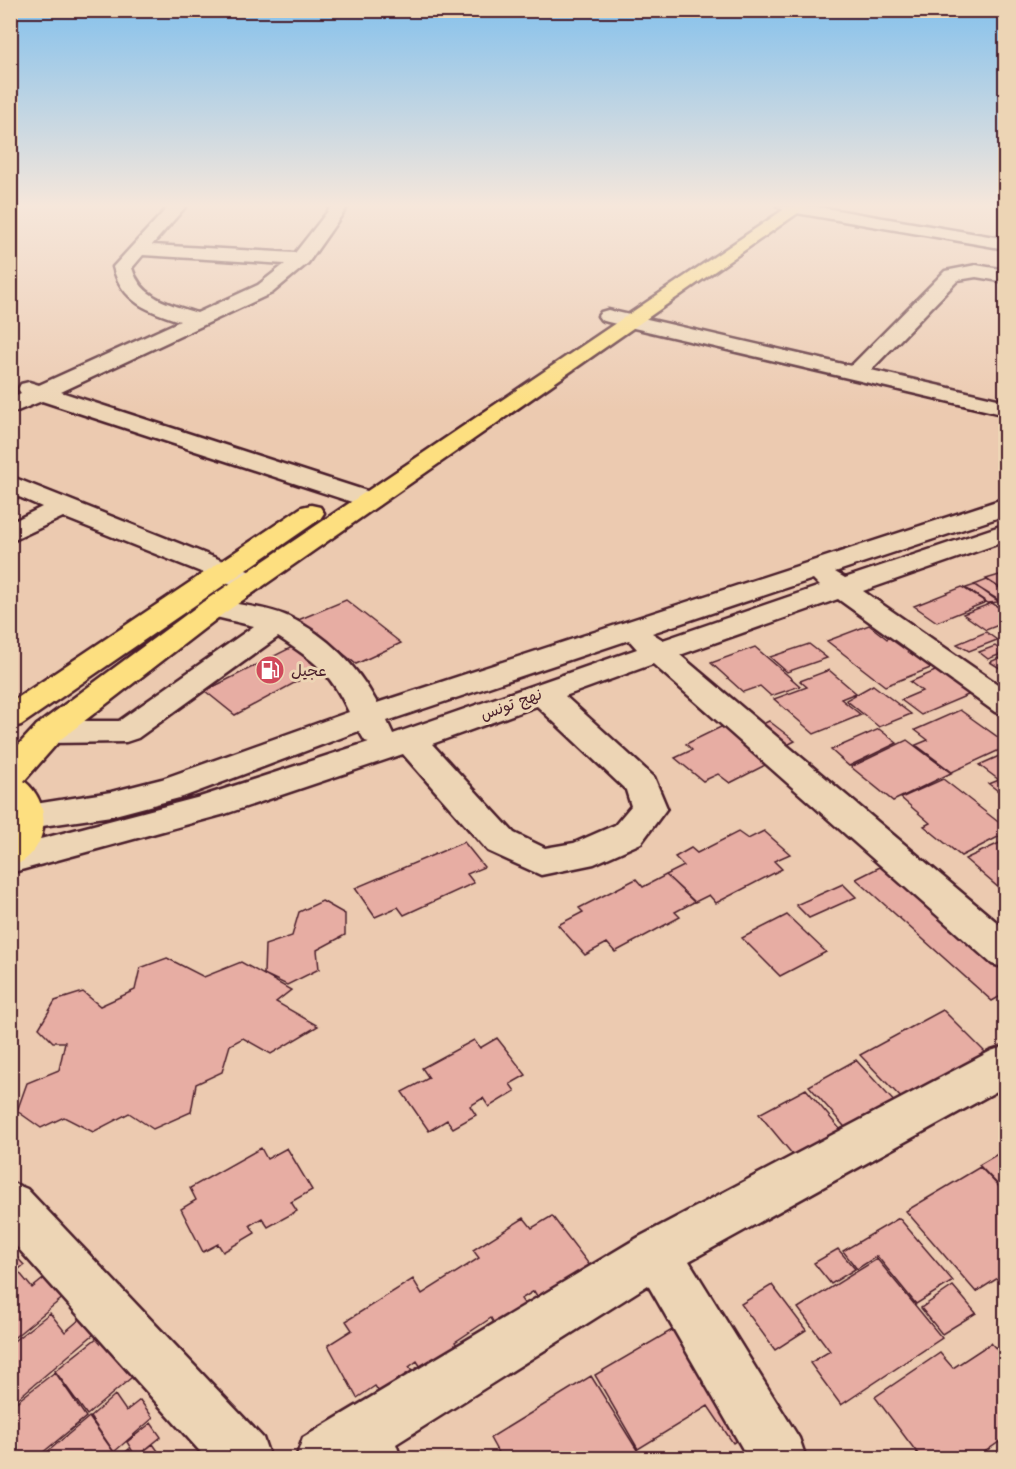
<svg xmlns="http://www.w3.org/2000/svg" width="1016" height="1469" viewBox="0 0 1016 1469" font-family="'Shantell Sans','Playpen Sans Arabic',sans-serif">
<rect width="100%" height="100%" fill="#eccab0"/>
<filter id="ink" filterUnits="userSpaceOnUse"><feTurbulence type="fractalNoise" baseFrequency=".0167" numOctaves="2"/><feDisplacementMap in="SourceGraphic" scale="12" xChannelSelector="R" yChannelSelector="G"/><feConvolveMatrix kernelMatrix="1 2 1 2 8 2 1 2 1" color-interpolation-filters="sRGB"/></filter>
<g filter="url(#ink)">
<path fill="#e7ada3" stroke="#4a1f2b" stroke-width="1.5" d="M1006 573V592L986 579Z
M987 580 1006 592V599L1000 601 974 585Z
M975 585 999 602 988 603 966 588Z
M962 587 986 602 937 622 914 606Z
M346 600 401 643 356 664 324 638 314 642 291 623Z
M992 603 1006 612V627L1001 624 986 630 963 614Z
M869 625 887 639 896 635 938 665 885 686 827 641Z
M986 632 997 640 969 651 957 644Z
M809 644 827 658 787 672 770 657Z
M294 646 324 667 235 715 205 691Z
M995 646 1004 653 988 659 979 652Z
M755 647 800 686 771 696 760 686 743 692 711 663Z
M1006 655V672L990 662Z
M942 668 975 692 921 715 901 700 922 691 910 682Z
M829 670 856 693 841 699 861 715 814 734 774 699 807 687 800 681Z
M873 685 911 714 879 727 846 700Z
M960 710 1006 743V747L952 772 916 745 928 740 915 730Z
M769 721 795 741 779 749 787 754 730 783 718 774 703 781 675 758 692 750 686 744 727 724 753 729Z
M879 729 897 743 849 766 831 750Z
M907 740 951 773 893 801 851 767Z
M1006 753V797L989 784 999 780 979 765Z
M943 779 1006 828V833L961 856 924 826 930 823 901 798Z
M764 831 790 854 774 861 782 869 716 903 709 895 695 902 666 875 684 866 675 857 691 848 697 853 738 832 748 839Z
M1006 840V894L965 859Z
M464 842 484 867 467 874 474 883 404 915 398 907 375 917 355 888Z
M894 860 1006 957V993L992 1001 856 879Z
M666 875 694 902 675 912 680 917 615 952 607 943 585 955 558 925 583 912 579 908 636 879 643 887Z
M843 884 856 897 809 918 796 905Z
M322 901 345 914V935L317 950 319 969 287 985 264 974 265 945 292 936 299 912Z
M787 915 826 952 780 976 742 938Z
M167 958 204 977 241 962 291 990 276 1002 318 1026 271 1054 243 1038 230 1045 222 1072 196 1084 191 1112 153 1129 129 1113 93 1132 64 1117 41 1128 17 1111 27 1083 59 1070 65 1042H53L39 1028 55 1001 83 992 100 1006 135 990 140 968Z
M943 1010 989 1056 906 1103 860 1055Z
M497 1038 526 1075 510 1084 515 1091 489 1107 483 1098 470 1106 476 1115 453 1128 447 1120 429 1131 402 1092 429 1078 422 1068 474 1040 480 1048Z
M856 1060 898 1106 850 1133 809 1086Z
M806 1089 845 1135 798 1161 759 1114Z
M261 1148 267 1159 287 1148 312 1190 291 1202 297 1211 268 1227 262 1218 250 1225 255 1233 223 1252 218 1244 203 1252 181 1209 196 1200 190 1188Z
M1006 1149V1193L979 1165Z
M980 1167 1006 1194V1273L976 1292 906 1211Z
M552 1216 591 1267 540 1301 534 1291 521 1299 529 1310 499 1332 491 1318 455 1342 461 1352 426 1375 417 1361 409 1367 415 1376 383 1398 375 1386 357 1398 328 1345 352 1330 346 1321 413 1279 422 1294 479 1258 473 1250 524 1218 532 1228Z
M899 1218 953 1281 916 1304 877 1256 857 1269 843 1251Z
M838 1249 855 1269 831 1284 814 1263Z
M10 1250 24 1265 10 1276Z
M877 1259 942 1338 841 1405 810 1363 830 1351 798 1308Z
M18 1271 32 1288 52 1272 70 1292 10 1341V1277Z
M772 1285 806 1330 775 1350 741 1304Z
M953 1286 976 1313 942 1334 921 1308Z
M50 1313 65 1332 87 1313 100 1329 10 1405V1344Z
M696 1316 767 1421 733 1443 708 1406 638 1449 595 1375Z
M112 1326 144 1367 87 1415 55 1371Z
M991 1343 1006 1360V1437L976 1458H921L875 1397 940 1353 953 1368Z
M55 1372 86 1417 36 1458H10V1407Z
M591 1376 642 1458H501L490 1438Z
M115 1395 126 1411 140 1400 153 1418 114 1452 90 1417Z
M89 1417 115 1454 110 1458H40Z
M151 1423 161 1437 136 1457 127 1442Z
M153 1444 163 1458H135Z
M129 1449 135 1458H118Z"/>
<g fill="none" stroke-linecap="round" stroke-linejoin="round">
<g stroke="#4a1f2b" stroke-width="5">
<path id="minor" d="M10 206H21L10 213Z
M169 206H186L152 245 295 253 332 206H348L308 263 272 293 61 392 379 495 383 500 379 505 370 508 361 505 42 401 10 414V398L21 393 18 389 21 384 29 382 39 385 180 321C148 311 122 302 113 267ZM143 255 285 264 258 285 197 313C169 304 141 298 132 268Z
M777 206H813L1006 239V249L785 211Z
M976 265 1006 270V282L976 277 958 280 871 370 1006 401V415L608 322 601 320 598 316 601 312 608 310 851 366 945 271Z
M10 476 261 576 265 582 261 588 251 590 241 588 63 517 10 542V523L42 507 10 493Z
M1006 498V515L835 572 845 578 1006 524V541L863 591 1006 690V715L995 712 838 599 680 655 1006 930V968L992 964 653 664 565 696 654 777 667 808 641 843 594 864 541 875 488 851 403 754 225 814 10 873V847L200 797 369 742 365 741 359 731 183 797 111 816 29 828 16 825 11 816 16 807 111 792 162 779 349 712C330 672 315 661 278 637L138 738 126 742 49 743 37 739 33 732 37 725 49 721H119L254 626 203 614 198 608 203 602 213 599C237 605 267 607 289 617 328 636 357 666 377 703ZM813 579 820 586 663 640 652 633ZM629 640 637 649 393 734 387 721ZM537 706 626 790 631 806 615 825 574 843 545 848 514 833 432 744Z
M1006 1046V1086L689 1261 799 1438 806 1458H748L648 1285 396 1444 401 1458H296L303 1438 639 1237 991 1051Z
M10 1182 27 1189 263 1438 270 1458H206L10 1239Z"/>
</g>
<g stroke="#4a1f2b" stroke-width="5">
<path id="major" d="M789 206H808L223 614 61 739 24 781C55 805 48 856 10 867V754L37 725 203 602Z
M311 505 320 507 324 513 320 519 21 725 10 728V703L302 507Z"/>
</g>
<use href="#minor" fill="#edd5b5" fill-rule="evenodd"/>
<use href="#major" fill="#fddf80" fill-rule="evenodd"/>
</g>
</g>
<linearGradient id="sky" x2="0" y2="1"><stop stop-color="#85c1ec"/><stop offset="0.5" stop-color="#f6e7db"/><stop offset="1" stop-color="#f6e7db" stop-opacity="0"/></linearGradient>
<rect width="1016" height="411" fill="url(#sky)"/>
<defs>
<g id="fuel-disc" transform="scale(1.5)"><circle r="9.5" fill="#d1495b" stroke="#edd5b5"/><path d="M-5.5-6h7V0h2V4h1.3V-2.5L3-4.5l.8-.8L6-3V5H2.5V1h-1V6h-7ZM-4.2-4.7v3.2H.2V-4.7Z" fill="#fff"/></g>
</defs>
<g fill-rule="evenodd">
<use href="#fuel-disc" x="270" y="670"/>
</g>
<g text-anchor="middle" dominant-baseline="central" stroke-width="6" stroke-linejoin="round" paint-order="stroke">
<g font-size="16" fill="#4a1f2b" stroke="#edd5b5" text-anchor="start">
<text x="291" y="670">عجيل</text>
</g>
<g font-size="16" fill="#4a1f2b" stroke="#edd5b5">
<text transform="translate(511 704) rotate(-20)">نهج تونس</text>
</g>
</g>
<rect width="1016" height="1469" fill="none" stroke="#edd5b5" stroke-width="36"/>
<rect x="18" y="18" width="980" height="1433" fill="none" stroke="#4a1f2b" stroke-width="2" filter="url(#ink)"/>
</svg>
